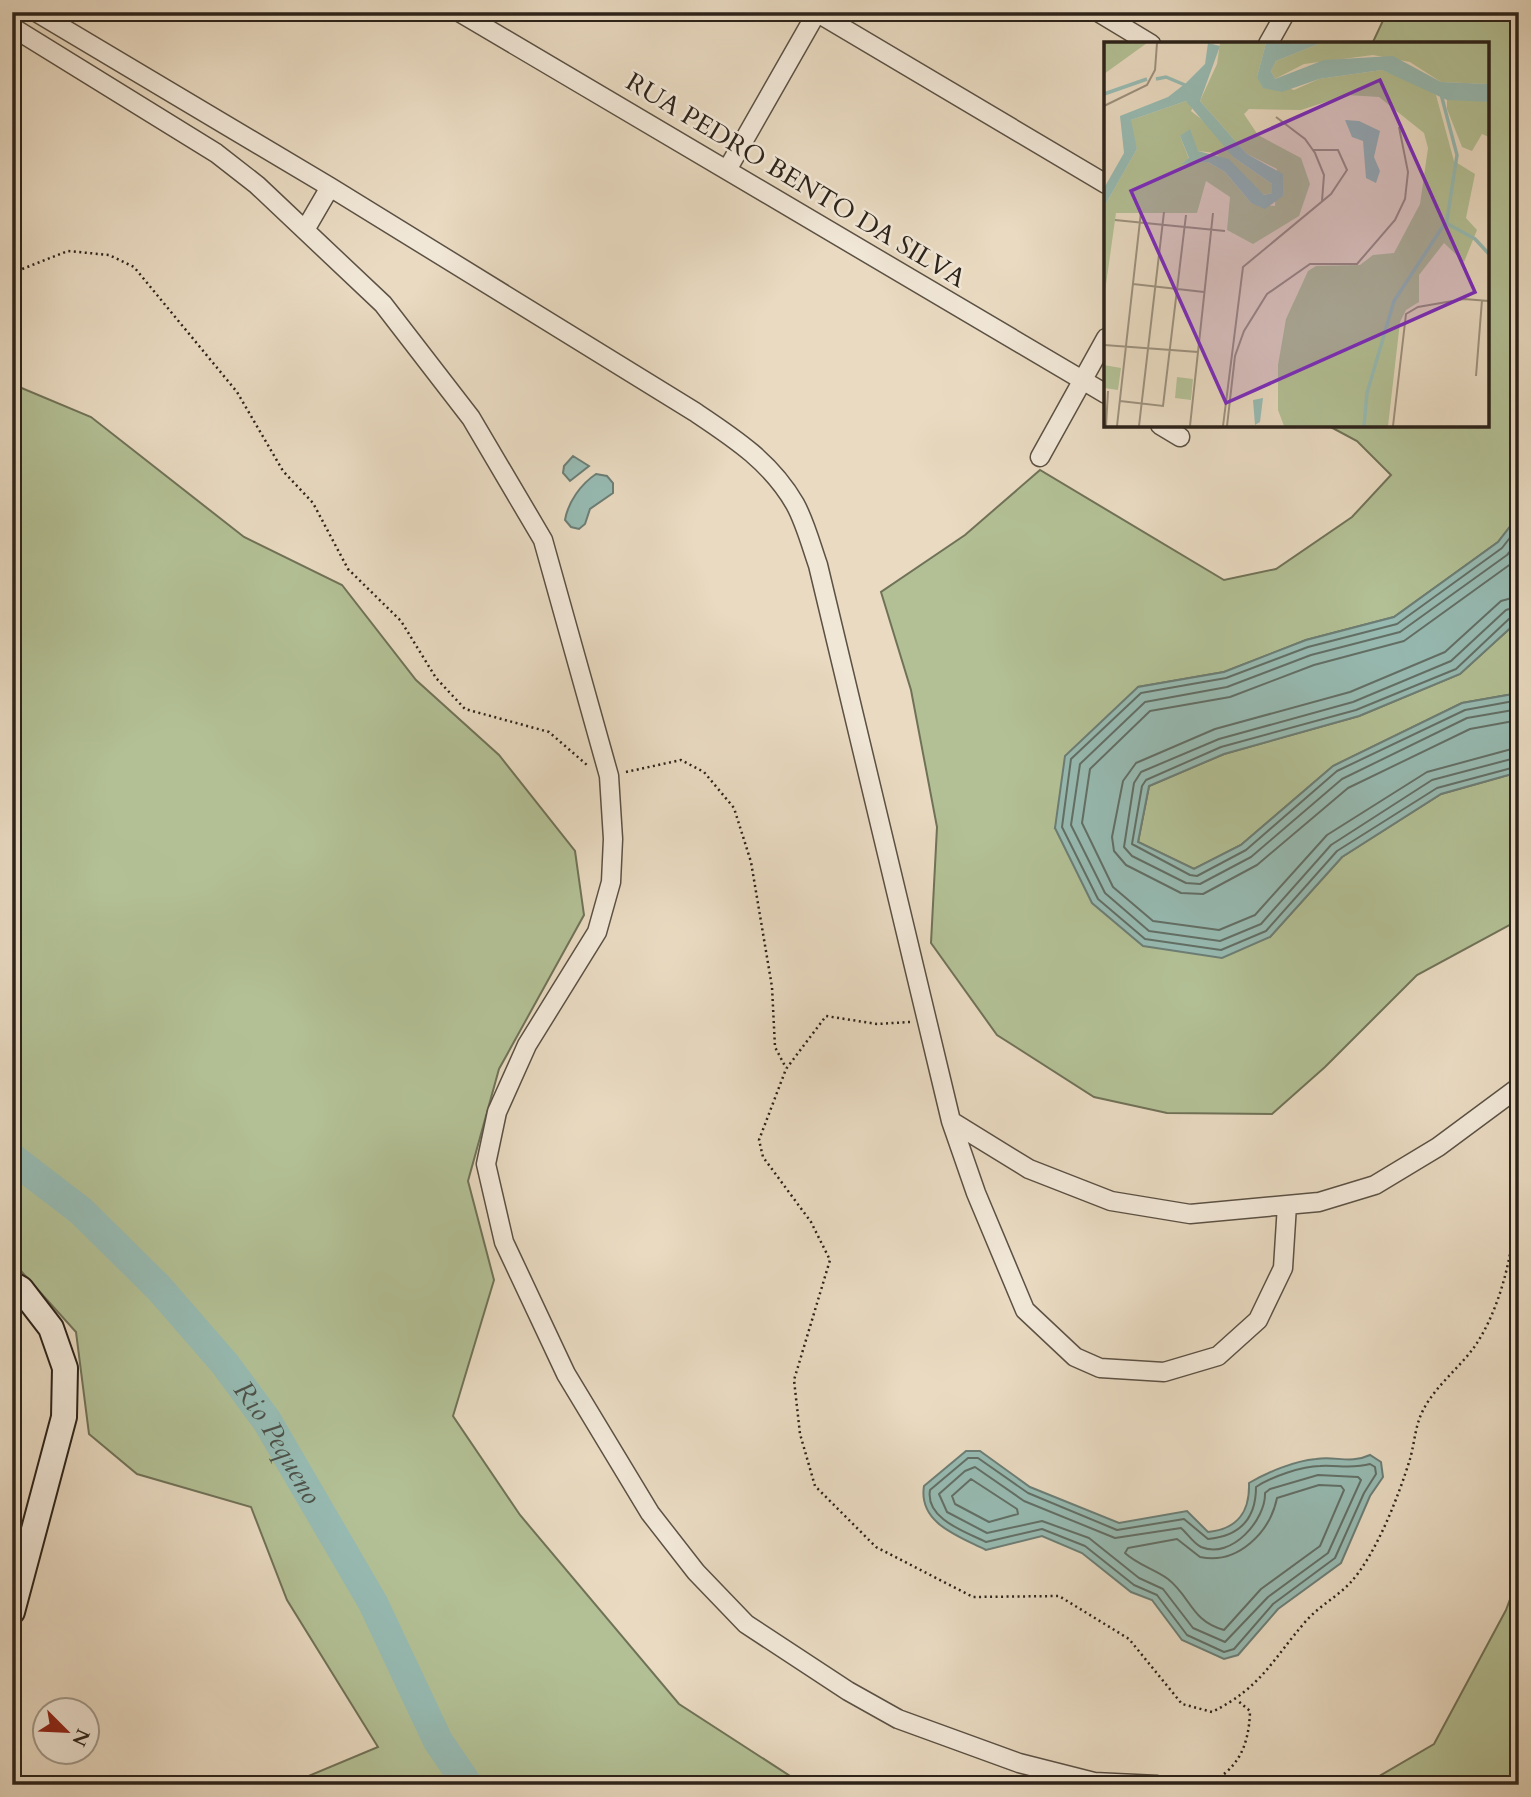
<svg xmlns="http://www.w3.org/2000/svg" width="1531" height="1797" viewBox="0 0 1531 1797" font-family="Cardo,serif">
<rect width="100%" height="100%" fill="#e9dac1"/>
<filter id="stains"><feTurbulence type="fractalNoise" baseFrequency=".00286" numOctaves="4"/><feColorMatrix values="0 0 0 0 .2 0 0 0 0 .09 0 0 0 0 .02 0 0 0 .5 -.17"/></filter>
<radialGradient id="worn" r=".72"><stop offset=".6" stop-color="#630" stop-opacity="0"/><stop offset="1" stop-color="#630" stop-opacity=".3"/></radialGradient>
<path fill="#b3c095" stroke="#707258" stroke-width="2" d="M1387 12H1519V515L1498 542 1394 617 1306 640 1224 672 1138 687 1055 828 1270 937 1342 857 1441 794 1519 772V920L1417 975 1325 1067 1272 1114 1167 1113 1094 1097 997 1035 931 943 937 827 911 690 881 592 965 535 1040 470 1224 580 1276 569 1352 517 1391 475 1357 441 1327 425H1487V44H1372Z
M12 384 91 417 244 537 342 585 416 680 499 755 575 851 584 915 499 1069 468 1181 494 1280 453 1416 520 1515 679 1704 804 1785H287L378 1747 287 1600 251 1507 137 1474 89 1434 76 1332 21 1271 12 1265Z
M1519 620V693L1462 703 1333 766 1241 845 1194 869 1138 842 1149 786 1224 754 1359 716 1460 674Z
M1519 1575V1785H1364L1434 1744 1506 1610Z"/>
<path fill="#97bbb3" stroke="#6c7e76" stroke-width="2" d="M573 456 589 466 570 481 563 473 564 466Z
M596 474 607 476 613 483V493L590 509 585 524 579 529 571 527 565 520C568 502 581 484 596 474Z
M1519 515V620L1460 674 1359 716 1224 754 1149 786 1138 842 1194 869 1241 845 1333 766 1462 703 1519 693V772L1441 794 1342 857 1270 937 1222 958 1143 946 1092 903 1055 828 1065 756 1138 687 1224 672 1306 640 1394 617 1498 542Z
M966 1451H980L1030 1487 1119 1523 1187 1511 1208 1532C1238 1529 1250 1512 1249 1483 1268 1472 1294 1461 1316 1459 1336 1456 1351 1464 1370 1455L1381 1462 1383 1477 1370 1496 1341 1563 1278 1609 1238 1655 1224 1659 1182 1640 1152 1600 1131 1592 1082 1553 1042 1536 986 1550C958 1536 918 1523 924 1486Z"/>
<g fill="none" stroke-linecap="round" stroke-linejoin="round">
<path stroke="#626f66" stroke-width="2" d="M1519 526 1502 548 1397 624 1308 647 1226 678 1141 693 1071 759 1062 827 1098 899 1145 939 1221 950 1266 931 1337 851 1437 788 1519 766
M1519 541 1507 555 1400 632 1311 655 1227 687 1145 702 1080 764 1071 825 1105 893 1149 931 1220 941 1261 924 1331 845 1432 780 1519 757
M1519 558 1404 641 1314 665 1230 697 1150 711 1090 769 1082 823 1113 887 1153 921 1219 930 1255 915 1327 835 1427 772 1519 747
M1519 596 1501 601 1445 652 1350 692 1215 729 1136 763 1123 781 1112 837 1114 851 1126 865 1181 893 1203 894 1257 865 1348 788 1470 729 1519 720
M1519 606 1506 610 1451 661 1353 702 1219 739 1141 772 1134 783 1124 847 1132 856 1186 883 1200 884 1251 857 1342 779 1467 718 1519 709
M1519 615 1511 617 1456 669 1356 710 1221 747 1146 780 1142 786 1132 844 1190 875 1197 876 1246 850 1337 771 1465 710 1519 700
M968 1458H978L1028 1493 1117 1530 1184 1519 1208 1539C1240 1536 1256 1518 1256 1487 1271 1477 1302 1466 1320 1466 1338 1465 1353 1469 1370 1464L1375 1467 1376 1474 1364 1493 1335 1558 1273 1604 1234 1649 1224 1652 1187 1635 1157 1595 1134 1585 1085 1546 1042 1529 986 1542C966 1532 925 1519 930 1490Z
M975 1467 1024 1501 1115 1538 1181 1528C1187 1533 1193 1543 1201 1547 1232 1560 1266 1519 1265 1493L1270 1489 1318 1475 1358 1477 1361 1480 1328 1553 1268 1597 1225 1642 1193 1628 1163 1589 1139 1578 1089 1538 1042 1521 987 1533 947 1512 939 1494 965 1471Z
M971 1479 1017 1509 1018 1514 989 1522 955 1504 952 1496Z
M1319 1485 1341 1486 1344 1490 1320 1546 1261 1589 1224 1630C1191 1621 1191 1597 1168 1579 1154 1569 1138 1565 1125 1553L1128 1548 1177 1539 1200 1557C1238 1565 1270 1532 1277 1498Z"/>
<path stroke="#97bbb3" stroke-width="30" id="s1" d="M12 1158 81 1211 159 1288 225 1364 267 1421 373 1603 438 1741 468 1785"/>
<g stroke="#5b5144" stroke-width="21">
<path id="minor" d="M36 12 330 187 695 412C734 438 771 462 795 504 805 522 811 545 818 565L951 1121 976 1193 1025 1310 1075 1357 1100 1368 1164 1372 1218 1356 1258 1320 1283 1268 1287 1205
M459 12 1106 394
M816 12 1106 184
M1098 12 1151 44
M12 27 216 153 257 185 383 304 471 418 543 540 609 776 613 839 611 882 597 932 527 1045 497 1112 486 1164 504 1242 566 1374 650 1513 696 1572 746 1624 848 1691 898 1719 1019 1763 1094 1782 1157 1785
M1268 44 1286 12
M727 170 817 12
M305 230 330 187
M1160 425 1180 437
M1040 457 1106 338
M951 1121 1029 1169 1111 1201 1190 1214 1319 1202 1375 1185 1438 1147 1519 1087"/>
</g>
<g stroke="#2c231a" stroke-width="28">
<path id="secondary" d="M12 1284 21 1289 51 1328 65 1368 64 1417 12 1612"/>
</g>
<path stroke="#2c231a" stroke-width="2.5" stroke-dasharray="2 3.5" stroke-linecap="butt" d="M12 273 68 251 109 255 134 267 237 392 283 471 313 503 348 569 401 621 436 678 465 709 549 732 587 765
M626 772 681 760 704 772 734 808 751 862 772 987 775 1047 786 1068
M910 1022 877 1024 826 1016 786 1069 759 1140 763 1157 811 1222 830 1260 794 1380 800 1434 815 1486 876 1547 973 1597 1059 1596 1129 1639 1182 1704 1212 1712C1262 1687 1272 1660 1306 1621 1319 1606 1337 1597 1350 1583 1376 1555 1399 1495 1410 1459 1414 1445 1415 1430 1420 1417 1431 1389 1458 1370 1475 1346 1505 1301 1514 1242 1519 1189
M12 1648 17 1631
M1205 1785C1238 1771 1249 1746 1250 1711L1237 1700"/>
<use href="#minor" stroke="#f1e7d7" stroke-width="18"/>
<use href="#secondary" stroke="#f1e7d7" stroke-width="24"/>
</g>
<g text-anchor="middle" dominant-baseline="central" stroke-width="5" stroke-linejoin="round" paint-order="stroke">
<g font-size="26" fill="#2c231a" stroke="#f1e7d7">
<text transform="translate(796 180) rotate(31)">RUA PEDRO BENTO DA SILVA</text>
</g>
<g font-size="28" font-style="italic" fill="#4c5148" stroke="#f1e7d7">
<text stroke="none"><textPath href="#s1" startOffset="392">Rio Pequeno</textPath></text>
</g>
</g>
<g transform="translate(1104 42)">
<rect width="385" height="385" fill="#e9dac1"/>
<path d="M0 1H43L0 32ZM116 1H162L153 35 190 48 215 37 278 28 312 41 332 53 350 119 371 132 362 176 373 188 360 220 340 201 315 233V260L302 268 296 280 284 384H180L174 368V323L182 277 204 229 212 224 256 223 269 213 290 211 316 162 324 106 320 91 275 55 243 53 197 68 145 67 140 72 154 93 197 116 206 142 195 174 149 202 123 188 126 155 102 139 93 171H12L0 257V165L33 107 25 82 27 78 82 59 90 63 87 69 111 88 129 115 168 142V151L160 153 111 111 94 109 88 98 76 94 85 117 78 121 104 120 121 130 147 161 171 164 173 127 143 112 96 59 113 22ZM217 1H385V42L337 40 306 20 269 13 200 22 171 37 167 29 172 19ZM354 56 385 60V95L378 92 368 109 358 105 343 67V58ZM0 323 17 326 14 348 0 346ZM73 335 89 337 87 358 71 356Z" fill="#b3c095"/>
<path d="M104 1 116 4 96 59 143 112 179 132V154L161 167 147 161 121 130 104 120 77 122 85 116 76 94 86 87 94 109 125 117 160 153 168 151V142L129 115 82 59 27 78 33 107 0 165V146L20 111 16 74 64 55 82 41 101 22ZM162 1H217L172 19 167 29 171 37 220 18 289 14 337 40 385 42V60L343 58 278 28 215 37 178 50 159 46 153 35ZM241 78 255 79 276 89 270 115 276 129 272 141 262 136 259 99 248 95ZM159 356 156 380 151 383 149 358Z" fill="#97bbb3"/>
<path fill="none" stroke="#97bbb3" stroke-width="3.5" d="M52 37 62 35 81 43M0 52 43 37M342 181 371 197 385 212M260 384 263 351 290 259 343 178 353 113 337 52"/>
<path fill="none" stroke="#9d917e" stroke-width="2" d="M0 64 43 43 51 28 53 1M172 75 201 97 211 111 220 133 218 159M11 178 121 189M29 242 100 250M0 303 94 310M372 334 378 258M16 359 59 364 82 173M2 384 4 349M13 384 37 170M35 384 60 170M86 384 109 171M119 384 139 225 227 152 243 128 234 108H209M123 384 131 314 140 289 163 252 206 222H253L291 178 301 157 304 130 295 85M289 384 302 272 314 265 360 257 385 259"/>
<path fill="#7b2cbf" fill-opacity="0.15" stroke="#7b2cbf" stroke-width="3.5" d="M276 38 371 250 122 361 27 149Z"/>
<rect width="385" height="385" fill="none" stroke="#2c231a" stroke-width="3.5"/>
</g>
<rect width="1531" height="1797" fill="none" stroke="#e9dac1" stroke-width="42"/>
<rect x="14" y="14" width="1503" height="1769" fill="none" stroke="#2c231a" stroke-width="3.5"/>
<rect x="21" y="21" width="1489" height="1755" fill="none" stroke="#2c231a" stroke-width="2"/>
<g transform="translate(66 1731) rotate(114)"><circle r="33" fill="#f1e7d7" stroke="#a2998b" stroke-width="2"/>
<path d="M0-5L12 26L0 18L-12 26Z" fill="#8f2418"/>
<text y="-10" font-size="19" font-weight="bold" text-anchor="middle" fill="#2c231a">N</text>
</g>
<rect width="100%" height="100%" filter="url(#stains)"/>
<rect width="100%" height="100%" fill="url(#worn)"/>
</svg>
